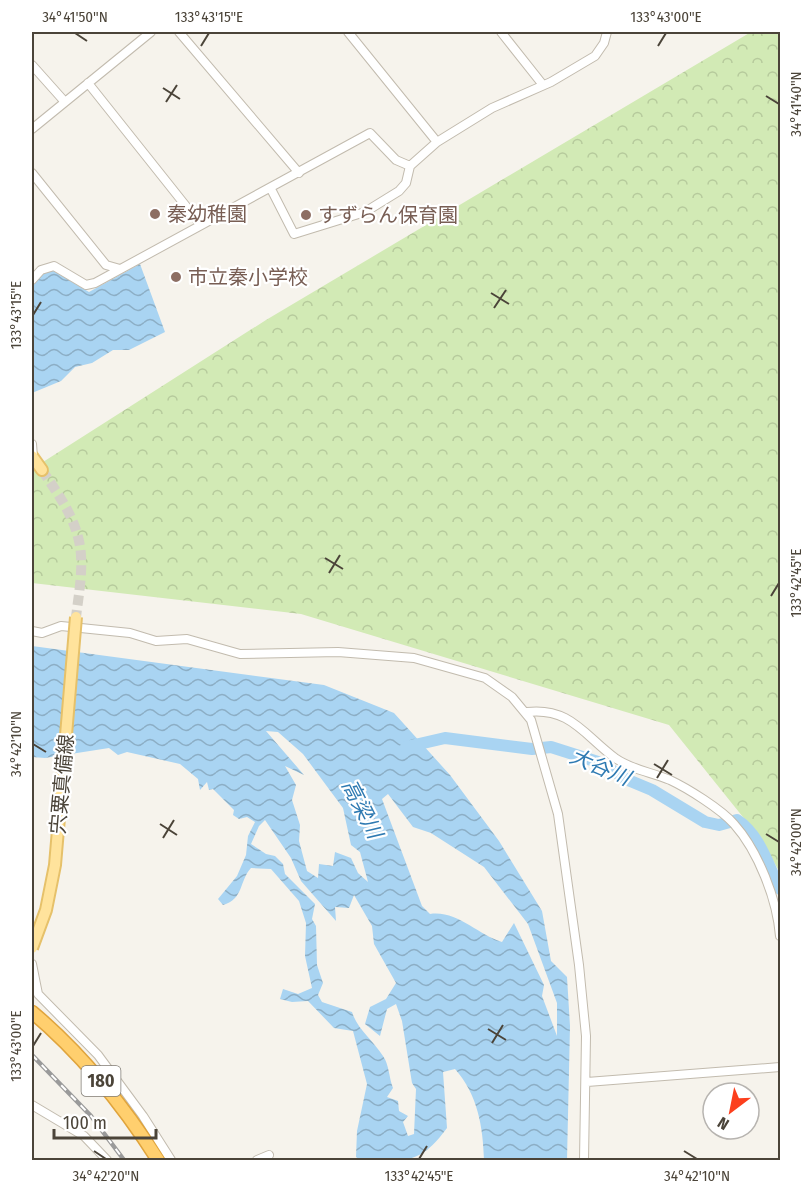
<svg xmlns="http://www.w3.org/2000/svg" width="812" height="1192" viewBox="0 0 812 1192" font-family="'Fira Sans Condensed','Noto Sans JP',sans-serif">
<defs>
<pattern id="forest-crowns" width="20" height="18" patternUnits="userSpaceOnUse" patternTransform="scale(1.5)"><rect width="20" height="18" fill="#d2eab5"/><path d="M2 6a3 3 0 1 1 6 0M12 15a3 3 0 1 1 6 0" fill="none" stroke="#b6ca9c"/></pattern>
<pattern id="water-waves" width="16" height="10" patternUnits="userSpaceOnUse" patternTransform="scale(1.5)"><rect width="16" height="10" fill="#a9d4f2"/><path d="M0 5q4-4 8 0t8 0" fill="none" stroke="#8caec5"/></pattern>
</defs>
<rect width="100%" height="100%" fill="#f6f3ec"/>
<path fill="url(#forest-crowns)" d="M751 32H780V873L763 842 669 725 301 614 32 583V469L266 320Z"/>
<path fill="url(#water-waves)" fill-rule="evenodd" d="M140 264 165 332 129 350H113L92 363 75 367 61 381 32 393V288C37 279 42 272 52 270L89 292Z
M32 646 324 685 394 713 450 775 499 841 542 911 551 961 567 977 570 1026 567 1160H484C483 1127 478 1095 455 1069L443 1072 447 1128C418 1167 405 1160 360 1160L356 1157 357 1131 367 1084 353 1031 334 1028 308 1001 292 1002 280 999 283 989 298 994 312 988 305 956 306 923 299 901 271 869 251 868C239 881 244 899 223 905L218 899 237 876 246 855 248 836 255 822 247 817 239 819 233 815 234 810 213 789 209 790 207 782 200 790 198 779 180 764 127 752 118 755 109 748 45 758 32 757ZM266 731 278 732 303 754 343 808 351 845 360 852 368 882 358 873 351 858 335 852 333 866 319 864 318 878 307 871 299 841 300 825 292 800 296 785 285 766 304 775ZM388 794 413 827 431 833 484 867 528 924 557 1003V1036L542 996 544 985 514 923 502 942C478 935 457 910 430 914L422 906 382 799ZM265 820 291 858 301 881 336 921 335 907 349 908 354 895 372 926 374 944 396 983 386 999 370 1007 365 1024 380 1036 387 1009 396 1004 402 1021 412 1083 416 1089 414 1134 408 1136 403 1122 408 1116 399 1111 398 1101 387 1097 393 1088C389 1078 389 1064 383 1056 373 1040 357 1029 352 1012L322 1002 318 995 323 983 317 965 316 926 312 919 315 904 285 874 283 864 275 856 266 854 251 844 259 826Z"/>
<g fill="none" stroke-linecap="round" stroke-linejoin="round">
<path stroke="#a9d4f2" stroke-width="12" d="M406 747 445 738 532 749 551 747 598 762 628 780 652 790 705 822 719 825 737 820C760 835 768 866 780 889"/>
<path stroke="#d4d0c8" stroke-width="10" stroke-dasharray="10 5" stroke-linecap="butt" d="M42 470C56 491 72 513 78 537 85 562 79 592 76 617"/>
<g stroke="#c2bbae" stroke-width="10">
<path id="minor" d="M179 32 299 173
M348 32 437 142
M501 32 543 85
M32 65 65 102
M88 83 201 225
M32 129 151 32
M32 173 106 265 120 269
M271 189 294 234 365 212 399 191 406 183 410 166 437 142 492 108 551 82 595 56 604 43 607 32
M32 280 41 270 54 266 86 285 95 283 370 133 396 160 410 166
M32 444 33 457
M32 631 42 633 61 626 130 633 156 641 187 639 240 654 338 652 414 658 485 678 512 697 531 720 558 814 579 965 586 1036 584 1160
M527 712C570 707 584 735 615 758 632 770 651 772 670 780 687 788 721 809 734 824 758 851 777 899 780 936
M32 964 38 994 98 1055 143 1116 171 1160
M587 1082 780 1067
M32 1105 84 1136 107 1160
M257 1160 269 1155"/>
</g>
<g stroke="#e6c16a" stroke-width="14">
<path id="major" d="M32 456 42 470"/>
</g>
<g stroke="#e0a43c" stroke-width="15">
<path id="highway" d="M32 1012C82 1054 123 1105 158 1160"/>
</g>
<use href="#minor" stroke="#fff" stroke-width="8"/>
<use href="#major" stroke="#ffe39c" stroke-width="10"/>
<use href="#highway" stroke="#ffcf6e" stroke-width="12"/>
<g stroke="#9a9a9a" stroke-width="4.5">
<path id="rail" d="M32 1055 91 1116 124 1160"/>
</g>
<use href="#rail" stroke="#fff" stroke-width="2" stroke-dasharray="7" stroke-linecap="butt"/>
<g stroke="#e6c16a" stroke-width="14" stroke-linecap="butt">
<path id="major-bridge" d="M32 948 46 910 55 865 76 617"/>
</g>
<use href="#major-bridge" stroke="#ffe39c" stroke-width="10"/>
</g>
<path fill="none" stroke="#4b4439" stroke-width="2" d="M75 33 87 41M201 46 209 33M658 46 666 33M163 88 180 99M766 96 779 104M166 102 177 85M491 293 509 304M494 308 506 290M33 315 41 302M325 558 343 569M329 573 340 555M771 596 779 583M33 744 46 752M654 764 672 775M657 778 668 760M160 824 177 835M766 834 779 842M163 838 174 820M488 1029 506 1040M492 1043 503 1025M33 1046 41 1033M94 1151 106 1159M684 1151 697 1159M419 1159 427 1146"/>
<g fill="#8d6e63" stroke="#fff" stroke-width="2">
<circle cx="155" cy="214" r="6"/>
<circle cx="306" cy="215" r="6"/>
<circle cx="176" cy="277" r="6"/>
</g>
<g text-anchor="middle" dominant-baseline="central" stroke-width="4.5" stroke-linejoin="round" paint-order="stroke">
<rect fill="#fff" stroke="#817c74" stroke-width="1.5" x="81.5" y="1066" width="39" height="30" rx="4.5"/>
<g font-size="18" font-weight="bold" fill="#4b4439">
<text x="101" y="1081">180</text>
</g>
<g font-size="20" fill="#785e54" stroke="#fff" text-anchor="start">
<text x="167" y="214">秦幼稚園</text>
<text x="318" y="215">すずらん保育園</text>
<text x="188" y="277">市立秦小学校</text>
</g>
<g font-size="20" fill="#4b4439" stroke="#fff">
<text transform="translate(62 784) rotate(-85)">宍粟真備線</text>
</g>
<g font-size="21" font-style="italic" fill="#2e7ab2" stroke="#fff">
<text transform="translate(600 767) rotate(23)">大谷川</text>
<text transform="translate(362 809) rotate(63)">高梁川</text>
</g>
</g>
<rect width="812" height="1192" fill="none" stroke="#ffffff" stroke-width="66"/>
<g transform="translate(731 1111) rotate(212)"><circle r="28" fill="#ffffff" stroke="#b7b4b0" stroke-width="1.5"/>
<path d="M0-4.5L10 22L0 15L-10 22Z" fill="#fc3f1d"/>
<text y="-9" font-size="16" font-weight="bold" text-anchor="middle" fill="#4b4439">N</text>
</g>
<path d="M54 1129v9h102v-9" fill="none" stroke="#4b4439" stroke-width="3"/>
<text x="63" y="1129" font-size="18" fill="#4b4439" stroke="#ffffff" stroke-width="4.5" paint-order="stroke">100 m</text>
<rect x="33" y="33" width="746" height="1126" fill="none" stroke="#4b4439" stroke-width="2"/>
<g font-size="15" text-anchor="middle" fill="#4b4439">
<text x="75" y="22">34°41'50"N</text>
<text x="209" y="22">133°43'15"E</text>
<text x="666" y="22">133°43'00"E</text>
<text transform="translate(796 104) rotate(-90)" y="5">34°41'40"N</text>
<text transform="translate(16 315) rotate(-90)" y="5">133°43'15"E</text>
<text transform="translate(796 583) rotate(-90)" y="5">133°42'45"E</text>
<text transform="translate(16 744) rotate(-90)" y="5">34°42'10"N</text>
<text transform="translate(796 842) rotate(-90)" y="5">34°42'00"N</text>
<text transform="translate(16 1046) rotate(-90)" y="5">133°43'00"E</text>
<text x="106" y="1181">34°42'20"N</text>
<text x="419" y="1181">133°42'45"E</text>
<text x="697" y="1181">34°42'10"N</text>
</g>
</svg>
